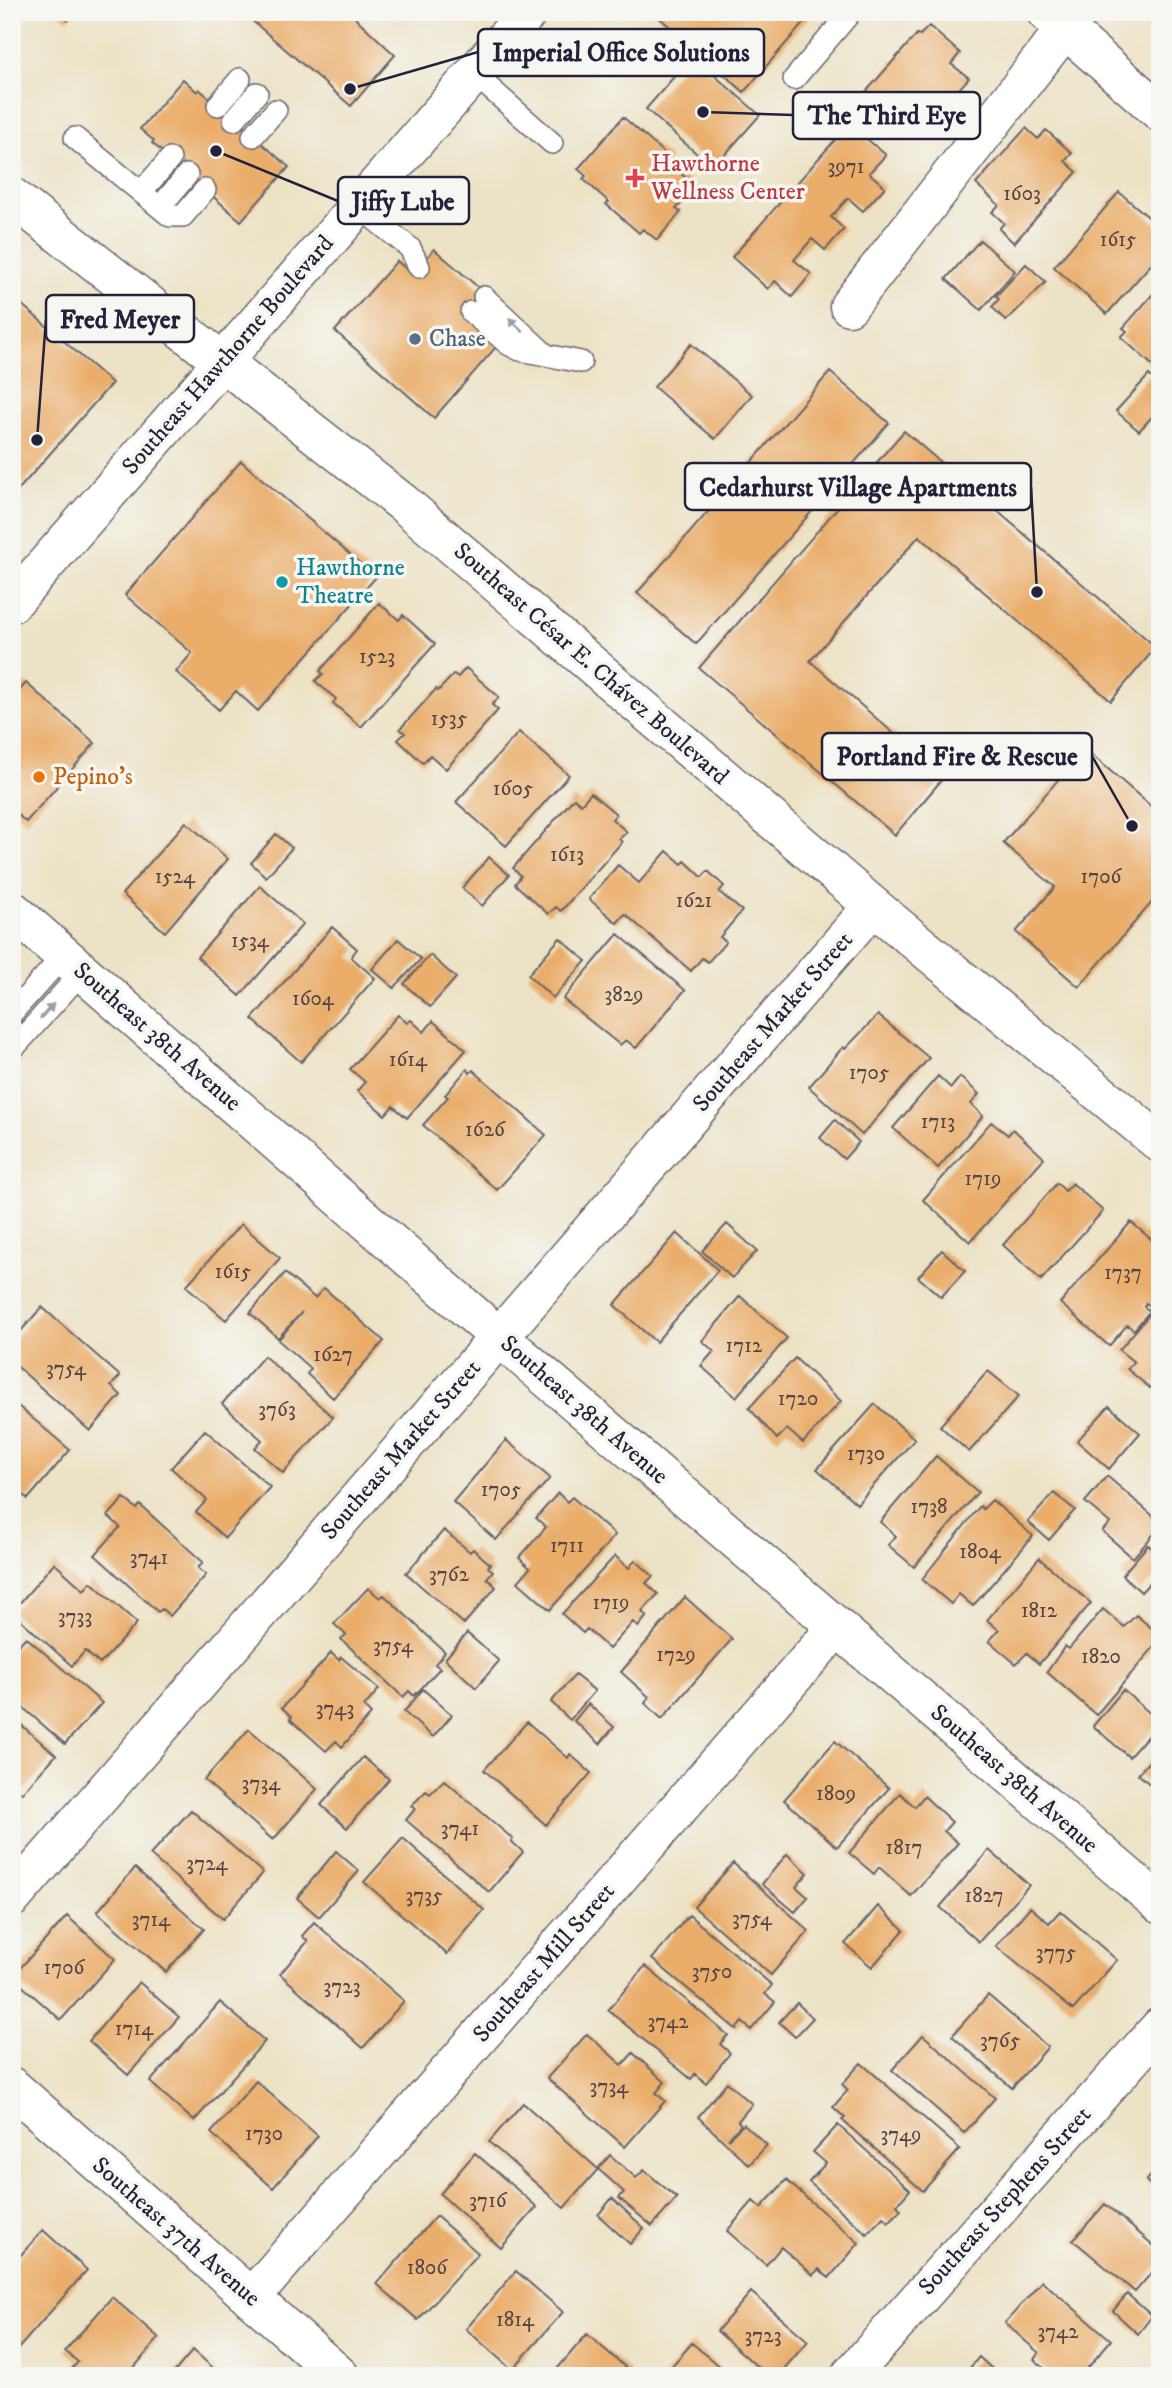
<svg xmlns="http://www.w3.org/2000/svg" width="1172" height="2388" viewBox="0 0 1172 2388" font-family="'IM FELL DW Pica',serif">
<rect width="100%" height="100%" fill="#f6f6f2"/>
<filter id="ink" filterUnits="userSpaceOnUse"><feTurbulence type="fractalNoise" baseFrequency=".0143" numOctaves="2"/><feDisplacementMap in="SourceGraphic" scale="14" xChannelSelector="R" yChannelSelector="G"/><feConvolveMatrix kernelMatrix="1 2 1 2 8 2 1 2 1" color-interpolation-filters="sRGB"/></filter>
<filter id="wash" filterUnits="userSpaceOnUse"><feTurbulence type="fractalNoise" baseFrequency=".00686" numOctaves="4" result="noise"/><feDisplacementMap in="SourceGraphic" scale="28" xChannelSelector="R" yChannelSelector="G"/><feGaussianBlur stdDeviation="1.57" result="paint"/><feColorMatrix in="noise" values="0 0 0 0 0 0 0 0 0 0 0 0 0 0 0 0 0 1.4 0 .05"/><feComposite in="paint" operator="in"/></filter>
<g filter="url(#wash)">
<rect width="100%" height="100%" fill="#ece2c5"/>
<g id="blocks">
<path fill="#eaad6b" d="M59 12H74L68 20Z
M253 12H349L395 55 351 106 248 17Z
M653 12H813L744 92Z
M929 26 960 53 951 64 969 78 916 137 865 93 917 34 920 35Z
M692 56 760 115 713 168 646 109Z
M183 79 197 92 199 89 289 167 241 221 152 143 154 141 140 129Z
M623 117 670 158 667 161 696 187 676 209 681 212 657 240 643 229 639 233 606 204 609 202 583 179 586 176 578 169Z
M849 124 886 155 869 173 885 187 863 211 848 198 831 217 844 229 825 250 812 239 794 260 811 274 792 297 775 281 768 289 732 257Z
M1026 128 1038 139 1046 130 1072 153 1065 161 1077 172 1014 243 999 229 1004 223 992 212 999 205 976 184Z
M1119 192 1160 227V254L1107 314 1054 267Z
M980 240 1015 271 981 310 946 279Z
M434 249 487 295 496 347 434 418 335 331 397 261 413 275Z
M1026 264 1046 282 1006 321 992 307 999 299 996 296Z
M1160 286V360L1152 365 1121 337 1127 331 1123 328Z
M12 296 112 383 12 497Z
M691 344 752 395 715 439 654 387Z
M830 372 889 423 696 644 637 593Z
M1149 375 1160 385V408L1139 431 1116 411Z
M904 431 1156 647 1111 701 919 536 810 661 944 777 895 835 699 668Z
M241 461 376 577 258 711 236 691 219 710 176 672 192 653 125 595Z
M379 603 399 620 403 615 435 644 361 727 333 703 336 699 315 681 323 674 320 671Z
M466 668 499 697 492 705 498 710 446 769 430 755 423 763 398 740 405 733 400 729 436 689 438 691 454 674 458 677Z
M26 683 95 743 26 822 12 810V699Z
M519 732 569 775 506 846 456 802Z
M1085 749 1160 814V893L1079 987 1016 932 1055 887 1003 843Z
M591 793 616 814 612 819 627 832 619 839 622 842 561 911 556 907 548 914 515 884 521 876 513 868 574 798 581 804Z
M186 822 228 859 165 932 122 894Z
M276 834 292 848 266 877 251 863Z
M667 851 682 864 685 861 702 877 708 871 724 886 719 892 742 911 720 937 726 942 708 962 702 958 691 971 625 914 617 923 589 899 618 865 639 883Z
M489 857 509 875 482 906 462 888Z
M260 886 303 924 240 996 197 957Z
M332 927 357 949 351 957 375 978 301 1062 252 1019Z
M618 934 685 990 636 1048 626 1040 620 1045 563 999Z
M560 938 586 961 553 998 528 975Z
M398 939 421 959 394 988 372 969Z
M430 955 456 978 430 1007 404 984Z
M12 1014 24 1024 12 1037Z
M398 1015 407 1023 411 1020 424 1032 433 1021 466 1050 407 1118 393 1106 385 1115 357 1091 365 1082 350 1069Z
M878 1015 929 1058 862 1135 809 1087 843 1047 845 1049Z
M467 1069 470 1073 473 1070 546 1135 497 1190 423 1125 448 1097 445 1095Z
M938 1076 951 1088 960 1077 979 1094 971 1104 983 1116 938 1168 893 1128Z
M835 1120 859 1142 844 1159 820 1138Z
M991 1122 1008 1135 1013 1129 1044 1158 970 1242 923 1200Z
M1057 1183 1065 1191 1072 1183 1103 1211 1041 1280 1003 1245Z
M1131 1222 1160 1247V1300L1153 1308 1146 1303 1144 1307 1150 1311 1134 1330 1127 1325 1109 1346 1060 1303Z
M241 1224 280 1258 226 1320 186 1286Z
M727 1224 757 1251 732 1278 702 1251Z
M677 1233 718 1270 656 1342 614 1305Z
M942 1250 965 1271 941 1297 918 1277Z
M285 1273 315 1298 324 1288 384 1341 333 1398 307 1374 311 1369 278 1340 302 1312 278 1338 250 1313Z
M740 1296 787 1338 736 1397 701 1366 714 1351 702 1341Z
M1160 1302V1385L1155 1382 1150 1388 1127 1369 1134 1362 1119 1350Z
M42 1307 120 1376 111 1386 121 1395 90 1431 12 1362V1341Z
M264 1356 333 1417 283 1473 255 1448 262 1440 222 1404Z
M795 1358 841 1401 803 1443 787 1429 777 1439 749 1408Z
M988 1371 1019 1396 969 1452 940 1426Z
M12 1401 70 1450 28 1499 12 1486Z
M875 1404 915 1439 857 1504 817 1469Z
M1109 1406 1140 1433 1109 1469 1077 1441Z
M205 1430 270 1487 225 1538 196 1512 207 1500 171 1468Z
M506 1440 550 1478 496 1540 453 1502Z
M936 1456 978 1492 914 1567 888 1545 896 1536 880 1522Z
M1107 1476 1160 1522V1527L1133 1558 1102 1531 1110 1523 1085 1502Z
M558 1493 567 1502 572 1497 615 1535 550 1610 518 1582 530 1568 519 1558 546 1527 536 1518Z
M1054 1493 1075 1510 1049 1540 1028 1522Z
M124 1498 137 1509 140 1505 203 1562 198 1568 206 1575 170 1616 162 1609 158 1612 95 1555 120 1527 108 1516Z
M992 1500 1033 1536 973 1606 959 1594 951 1604 922 1579 980 1506 983 1509Z
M12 1516 19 1523 12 1531Z
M444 1530 470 1552 473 1549 490 1564 488 1567 493 1571 487 1578 496 1587 464 1624 406 1573Z
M1148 1545 1160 1555V1572L1141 1592 1122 1575Z
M615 1556 629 1568 635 1560 653 1576 646 1583 658 1594 642 1612 647 1616 638 1627 633 1622 609 1649 587 1629 583 1633 562 1614Z
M1039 1558 1091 1603 1039 1664 1027 1653 1016 1664 989 1641 999 1630 987 1620Z
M54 1563 84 1590 91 1582 137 1623 100 1664 85 1651 72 1666 12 1612Z
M368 1588 380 1598 384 1595 445 1652 435 1664 440 1668 414 1696 409 1691 403 1697 341 1639 346 1635 334 1624Z
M685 1597 732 1639 662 1719 645 1703 649 1697 621 1672Z
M1103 1609 1124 1627 1136 1615 1160 1635V1640L1096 1715 1047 1672 1065 1646 1069 1649Z
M467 1633 499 1661 476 1688 445 1659Z
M26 1637 102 1703 65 1744 12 1698V1652Z
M331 1653 339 1660 341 1657 379 1689 364 1707 371 1714 342 1747 336 1741 326 1751 290 1719 292 1717 282 1708Z
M575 1675 595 1691 570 1720 551 1702Z
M423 1689 452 1715 433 1737 404 1712Z
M1123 1690 1160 1722 1129 1757 1093 1726Z
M588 1704 614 1727 600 1744 574 1721Z
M12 1717 56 1755 22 1793 12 1785Z
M527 1722 568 1758 570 1754 591 1773 546 1825 484 1770Z
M249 1729 317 1789 273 1840 204 1780Z
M835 1741 889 1788 837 1847 784 1800Z
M1160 1749V1793L1138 1774Z
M363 1757 389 1779 347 1828 321 1805Z
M444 1780 513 1839 511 1841 523 1852 489 1892 406 1820 415 1809 411 1806 426 1791 430 1794Z
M900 1793 915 1807 924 1796 952 1822 944 1831 958 1843 911 1896 879 1867 874 1874 849 1853Z
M191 1810 263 1873 223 1919 150 1855Z
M403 1838 484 1910 447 1954 364 1882Z
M989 1850 1029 1885 979 1942 940 1907Z
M336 1851 359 1871 319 1917 297 1898Z
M787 1854 808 1873 796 1887 808 1897 795 1912 762 1884Z
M733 1863 809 1931 771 1975 694 1907Z
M135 1868 204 1929 166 1972 97 1912Z
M878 1906 904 1930 872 1967 845 1944Z
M1030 1907 1049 1923 1060 1911 1117 1960 1073 2010 996 1946Z
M689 1915 772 1985 765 1994 775 2002 751 2030 742 2022 736 2029 652 1959Z
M67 1916 115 1959 61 2020 12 1977Z
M314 1922 404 2001 363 2048 280 1974 308 1941 302 1936Z
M645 1966 728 2035 720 2044 730 2053 706 2083 695 2074 691 2079 608 2010Z
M139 1982 179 2017 128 2075 89 2041Z
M988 1995 1048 2047 1012 2088 952 2036Z
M220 2002 265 2041 194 2121 150 2082Z
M797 2003 813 2018 795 2037 779 2022Z
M587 2034 622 2065 633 2053 665 2082 656 2093 665 2101 625 2147 547 2078Z
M923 2035 995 2098 964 2133 892 2070Z
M861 2063 960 2149 923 2191 842 2120 845 2118 833 2107 848 2090 842 2084Z
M256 2081 318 2136 273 2188 211 2133Z
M727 2082 752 2104 738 2121 741 2125 728 2139 744 2124 767 2145 749 2165 698 2117Z
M523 2103 598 2169 564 2208 489 2142Z
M838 2125 910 2190 897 2205 901 2210 889 2222 883 2217 867 2234 809 2182 826 2163 813 2152Z
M475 2153 537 2207 501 2248 440 2194Z
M610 2155 636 2178 644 2170 677 2198 652 2226 619 2198 624 2192 598 2169Z
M1160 2166V2193L1146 2181Z
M786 2180 859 2243 829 2278 819 2269 813 2275 781 2247 766 2265 727 2231 753 2201 761 2208Z
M612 2198 644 2228 630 2244 598 2215Z
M1105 2204 1160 2251V2263L1135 2292 1073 2240Z
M436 2216 478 2253 418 2320 377 2284Z
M43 2230 87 2270 17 2350 12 2346V2265Z
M516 2271 563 2312 512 2370 466 2329Z
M1042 2281 1111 2340 1081 2376H1066L1060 2370 1052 2376 1034 2359 1039 2353 1005 2323Z
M751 2292 808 2341 778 2376H768L717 2331Z
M1127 2294 1152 2316 1138 2334 1113 2311Z
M112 2297 159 2338 127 2376H72L69 2372 78 2362 65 2351Z
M587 2334 631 2372 628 2376H551Z
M692 2343 730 2376H663Z
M193 2350 222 2376H171Z
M979 2357 1000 2376H963Z"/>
</g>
</g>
<g filter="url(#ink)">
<use href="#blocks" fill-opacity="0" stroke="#69656b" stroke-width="2"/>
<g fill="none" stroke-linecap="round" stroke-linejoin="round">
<g stroke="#69656b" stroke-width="24">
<path id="service" d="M474 74 552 143
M794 79 851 12
M218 105 240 79
M234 120 257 93
M253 136 276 110
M75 138 170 216H183L205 190
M141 192 170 159
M358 206 410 248 419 267
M160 207 187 175
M484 297 546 355
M471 312 508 344 520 350 581 362
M12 1013 64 955
M12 1050 82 972"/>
</g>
<g stroke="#69656b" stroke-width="41">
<path id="minor" d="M1046 12 1160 112
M849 306 1065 29
M12 910 499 1337 1160 1904
M12 1898 873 906
M12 2087 340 2376
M251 2298 837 1627
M850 2376 1160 2027"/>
</g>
<g stroke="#69656b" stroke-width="41">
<path id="secondary" d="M12 603 528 12"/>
</g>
<g stroke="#69656b" stroke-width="41">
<path id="primary" d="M12 197 403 503 873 906 1160 1143"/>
</g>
<use href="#service" stroke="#fff" stroke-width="21"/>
<use href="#minor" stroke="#fff" stroke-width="38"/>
<use href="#secondary" stroke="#fff" stroke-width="38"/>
<use href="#primary" stroke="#fff" stroke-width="38"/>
</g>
<defs><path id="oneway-solid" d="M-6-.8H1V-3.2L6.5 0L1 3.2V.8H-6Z" transform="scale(1.75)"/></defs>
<g fill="#9c9ca7">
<use href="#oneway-solid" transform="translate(516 325) rotate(-136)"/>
<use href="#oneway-solid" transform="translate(47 1011) rotate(-48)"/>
</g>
</g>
<path fill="#e0444e" stroke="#f6f6f2" stroke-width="2.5" d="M631.5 167.5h7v7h7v7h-7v7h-7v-7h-7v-7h7z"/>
<circle fill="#5c6f8a" stroke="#f6f6f2" stroke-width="2.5" cx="415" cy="339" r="7"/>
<circle fill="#0f9aa8" stroke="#f6f6f2" stroke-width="2.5" cx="282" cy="582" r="7"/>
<circle fill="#e8710a" stroke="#f6f6f2" stroke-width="2.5" cx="39" cy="777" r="7"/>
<g text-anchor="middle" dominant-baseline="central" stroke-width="7" stroke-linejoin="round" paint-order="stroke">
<g font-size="21" fill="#544547">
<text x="846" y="167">3971</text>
<text x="1022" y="194">1603</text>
<text x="1118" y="240">1615</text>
<text x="377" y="657">1523</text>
<text x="449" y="719">1535</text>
<text x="513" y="789">1605</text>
<text x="567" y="855">1613</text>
<text x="175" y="877">1524</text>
<text x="1101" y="877">1706</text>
<text x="694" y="901">1621</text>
<text x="250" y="941">1534</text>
<text x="624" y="995">3829</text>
<text x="313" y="999">1604</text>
<text x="408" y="1060">1614</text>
<text x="869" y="1073">1705</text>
<text x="938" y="1122">1713</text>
<text x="485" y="1130">1626</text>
<text x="983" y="1179">1719</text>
<text x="233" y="1272">1615</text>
<text x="1123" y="1273">1737</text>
<text x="744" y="1346">1712</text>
<text x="333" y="1355">1627</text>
<text x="66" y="1369">3754</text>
<text x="798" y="1399">1720</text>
<text x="277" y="1410">3763</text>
<text x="866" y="1454">1730</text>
<text x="501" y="1490">1705</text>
<text x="929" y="1507">1738</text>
<text x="567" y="1546">1711</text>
<text x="980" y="1552">1804</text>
<text x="149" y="1558">3741</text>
<text x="449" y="1575">3762</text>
<text x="611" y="1603">1719</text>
<text x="1039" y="1611">1812</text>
<text x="75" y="1617">3733</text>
<text x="393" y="1646">3754</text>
<text x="676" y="1655">1729</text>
<text x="1101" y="1657">1820</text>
<text x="335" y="1709">3743</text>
<text x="261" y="1784">3734</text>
<text x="836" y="1794">1809</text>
<text x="460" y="1829">3741</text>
<text x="904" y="1848">1817</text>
<text x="207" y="1864">3724</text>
<text x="424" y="1896">3735</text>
<text x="984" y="1896">1827</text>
<text x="752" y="1919">3754</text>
<text x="151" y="1920">3714</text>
<text x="1056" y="1953">3775</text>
<text x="64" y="1968">1706</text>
<text x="712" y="1972">3750</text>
<text x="342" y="1987">3723</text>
<text x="668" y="2022">3742</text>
<text x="134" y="2029">1714</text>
<text x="1000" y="2041">3765</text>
<text x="609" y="2087">3734</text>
<text x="264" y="2134">1730</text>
<text x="901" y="2135">3749</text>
<text x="488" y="2201">3716</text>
<text x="427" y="2268">1806</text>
<text x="515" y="2320">1814</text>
<text x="1058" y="2332">3742</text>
<text x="763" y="2336">3723</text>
</g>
<g font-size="24" fill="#be3a42" stroke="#f6f6f2" text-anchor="start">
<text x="651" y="164">Hawthorne<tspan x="651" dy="28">Wellness Center</tspan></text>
</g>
<g font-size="24" fill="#4e5e75" stroke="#f6f6f2" text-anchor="start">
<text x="429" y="339">Chase</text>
</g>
<g font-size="24" fill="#22223b" stroke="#f6f6f2">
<text transform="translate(228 355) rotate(-49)">Southeast Hawthorne Boulevard</text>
<text transform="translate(591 664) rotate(41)">Southeast César E. Chávez Boulevard</text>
<text transform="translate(773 1022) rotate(-49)">Southeast Market Street</text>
<text transform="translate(157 1037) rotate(41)">Southeast 38th Avenue</text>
<text transform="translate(584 1410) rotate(41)">Southeast 38th Avenue</text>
<text transform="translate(401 1450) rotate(-49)">Southeast Market Street</text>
<text transform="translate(1014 1779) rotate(41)">Southeast 38th Avenue</text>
<text transform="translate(544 1963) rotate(-49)">Southeast Mill Street</text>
<text transform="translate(1005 2201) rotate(-48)">Southeast Stephens Street</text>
<text transform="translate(176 2232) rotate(41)">Southeast 37th Avenue</text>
</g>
<g font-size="24" fill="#0d838f" stroke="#f6f6f2" text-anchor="start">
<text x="296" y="568">Hawthorne<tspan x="296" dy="28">Theatre</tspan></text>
</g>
<g font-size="24" fill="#c56008" stroke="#f6f6f2" text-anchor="start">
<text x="53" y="777">Pepino's</text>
</g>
</g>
<path fill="none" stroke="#22223b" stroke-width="2.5" d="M350 89L478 52M703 112L793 115M216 151L338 201M37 440L46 319M1037 592L1031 487M1132 826L1092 756"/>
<g fill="#22223b" stroke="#f6f6f2" stroke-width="2.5">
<circle cx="350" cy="89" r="7"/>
<circle cx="703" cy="112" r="7"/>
<circle cx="216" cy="151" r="7"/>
<circle cx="37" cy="440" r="7"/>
<circle cx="1037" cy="592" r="7"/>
<circle cx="1132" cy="826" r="7"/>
</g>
<g fill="#f6f6f2" stroke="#22223b" stroke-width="2.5">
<rect x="478" y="29" width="286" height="47" rx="7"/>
<rect x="793" y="92" width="187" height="47" rx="7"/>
<rect x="338" y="177" width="131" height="47" rx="7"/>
<rect x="46" y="295" width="148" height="47" rx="7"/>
<rect x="685" y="463" width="346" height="47" rx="7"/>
<rect x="822" y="733" width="270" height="47" rx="7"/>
</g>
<g font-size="26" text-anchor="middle" font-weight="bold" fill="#22223b">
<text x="621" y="61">Imperial Office Solutions</text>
<text x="887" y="124">The Third Eye</text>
<text x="403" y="210">Jiffy Lube</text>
<text x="120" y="328">Fred Meyer</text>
<text x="858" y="496">Cedarhurst Village Apartments</text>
<text x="957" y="765">Portland Fire &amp; Rescue</text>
</g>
<rect width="1172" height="2388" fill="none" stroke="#f6f6f2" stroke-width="42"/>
</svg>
